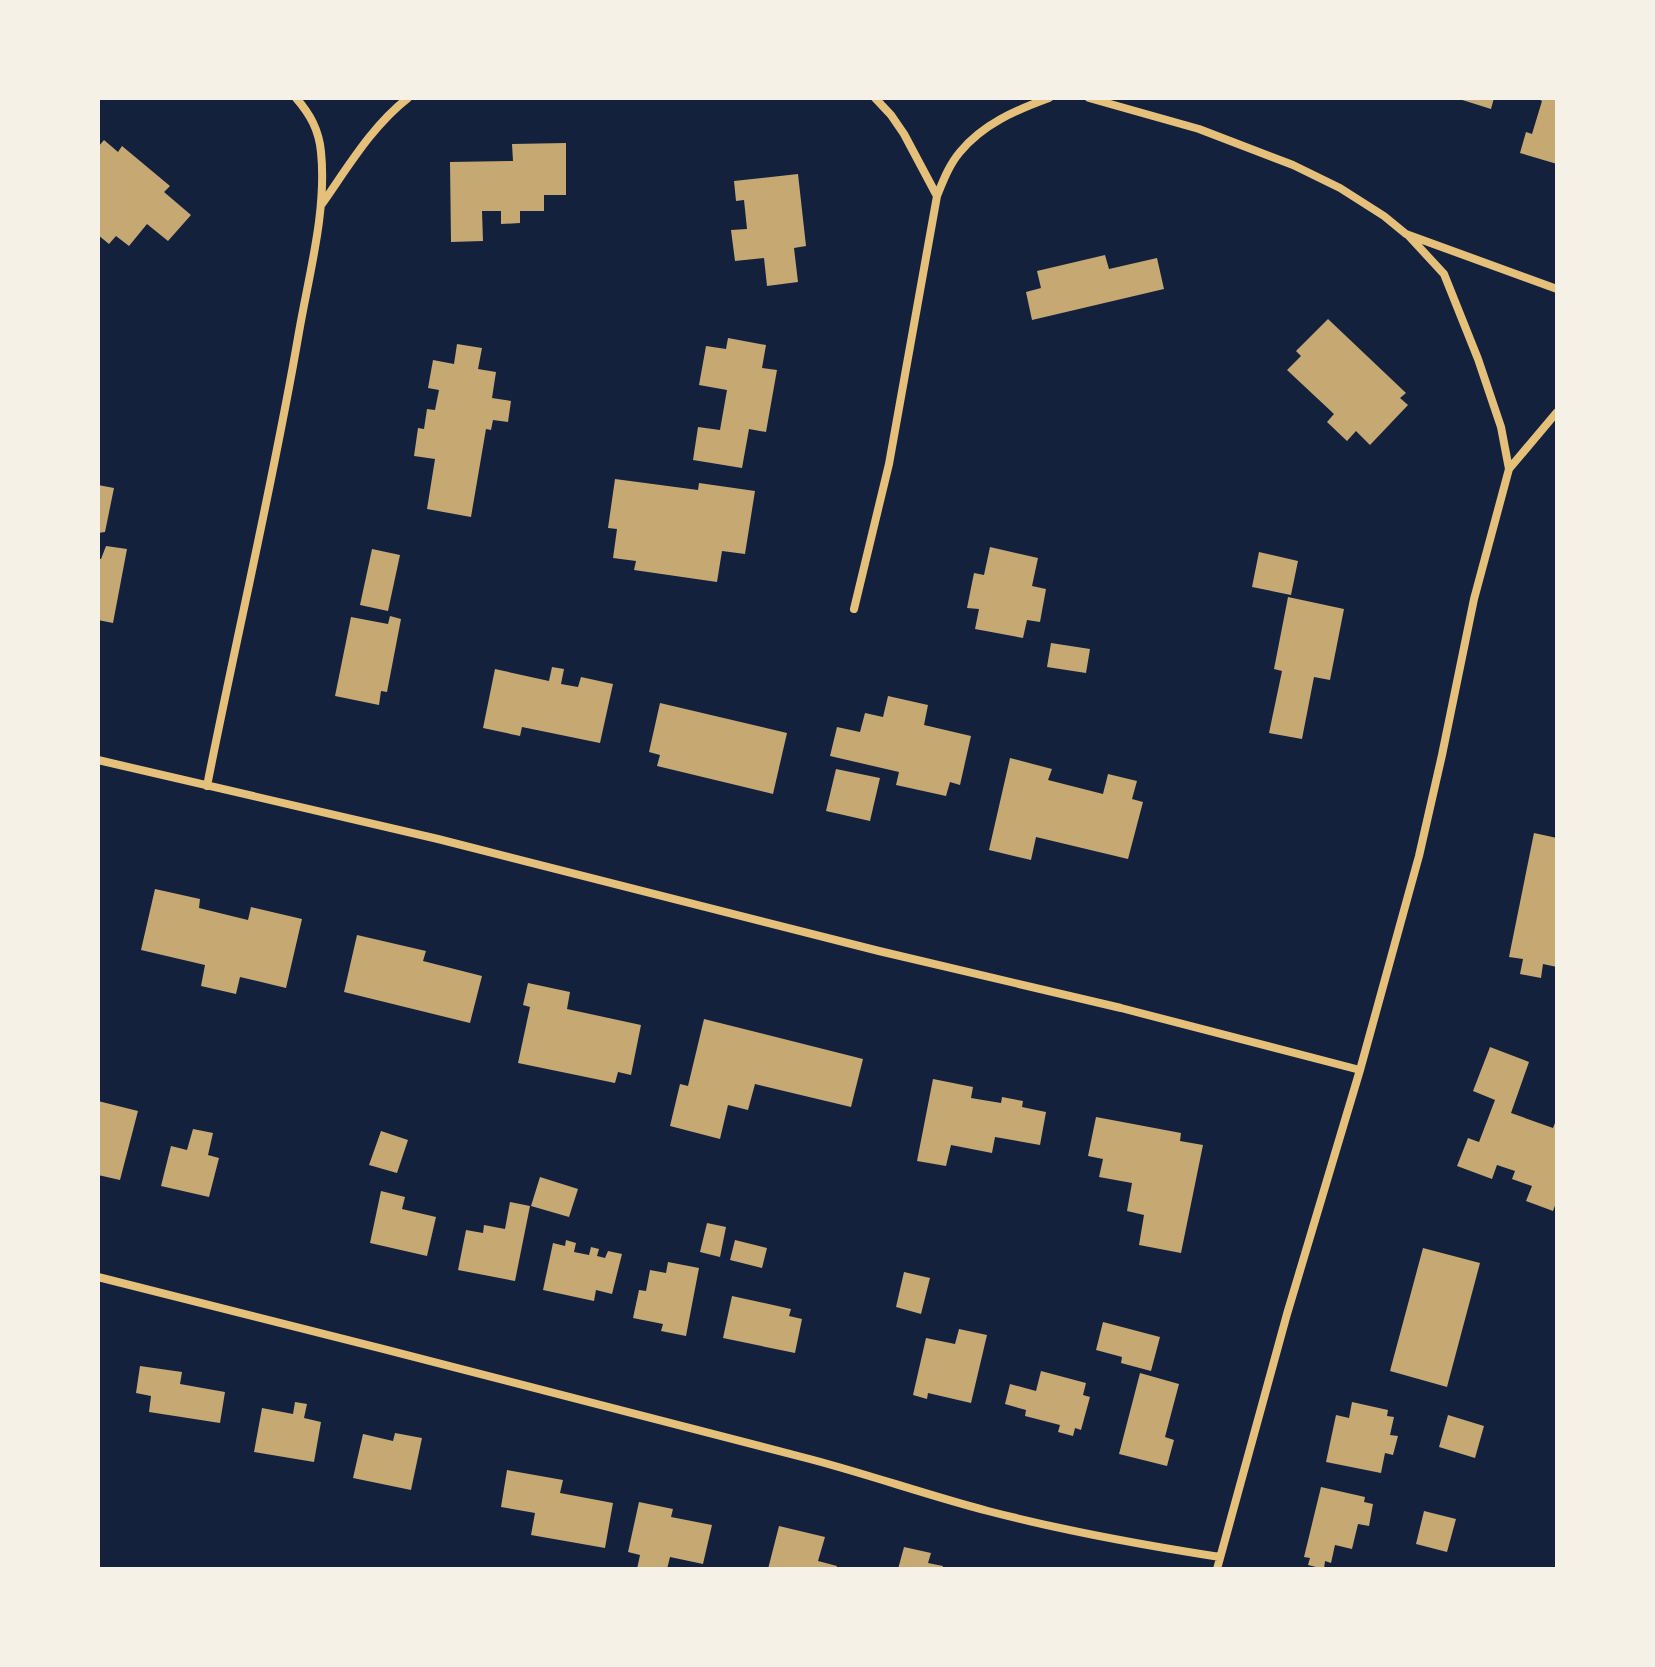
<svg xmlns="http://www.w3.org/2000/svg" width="1655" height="1667" viewBox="0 0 1655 1667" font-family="'Exo 2',sans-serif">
<rect width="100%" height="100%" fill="#14213d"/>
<path fill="#c6a872" d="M1456 98H1494L1491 109Z
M1536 98H1557V164L1520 153 1526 132 1532 134 1542 101Z
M104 140 118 152 122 146 170 186 164 192 191 215 168 241 147 224 129 246 116 236 109 244 98 235V147Z
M566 143V195H544V211H520V223L501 224V211H482L483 241 451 242 450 162 513 161 512 144Z
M798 174 806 246 794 248 798 282 767 286 764 258 735 261 731 230 747 229 744 200 736 201 734 181Z
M1105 255 1109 269 1157 258 1164 289 1032 320 1026 292 1041 288 1037 271Z
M1328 319 1406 393 1400 398 1408 405 1370 445 1356 431 1347 441 1327 422 1334 414 1287 370 1301 356 1296 351Z
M728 338 766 345 762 368 777 370 766 432 749 429 742 468 693 460 698 427 720 430 727 390 699 385 706 346 726 349Z
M457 344 482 348 478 369 496 372 492 398 511 401 508 422 493 420 491 430 486 429 471 517 427 509 435 459 414 456 418 428 424 429 427 409 435 410 439 390 428 388 433 360 454 364Z
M615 479 698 490 699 483 755 491 745 554 722 551 717 582 634 570 636 561 613 558 617 529 608 528Z
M98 485 114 488 105 532 98 533Z
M106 546 127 549 113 623 98 620V559H101Z
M990 547 1038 558 1032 586 1046 589 1040 622 1027 620 1023 638 975 629 979 609 967 608 974 573 984 575Z
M372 549 400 555 388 611 360 605Z
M1259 552 1298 561 1291 595 1252 587Z
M1288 597 1344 609 1330 680 1314 677 1302 739 1269 733 1282 671 1274 669Z
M390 616 401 619 387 692 381 691 379 705 335 696 351 617 388 624Z
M1051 643 1090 649 1086 673 1047 667Z
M552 667 564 669 561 684 578 687 581 677 613 684 600 743 522 727 520 736 483 728 495 669 549 681Z
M888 696 928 705 924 725 971 736 960 785 950 782 946 796 896 785 899 772 830 756 837 727 860 732 865 713 883 717Z
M660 703 787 733 773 794 657 766 660 755 649 752Z
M1010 758 1052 769 1048 780 1103 794 1108 774 1137 781 1132 799 1143 802 1128 859 1036 837 1031 860 989 850Z
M836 769 880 778 870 821 826 811Z
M1534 833 1557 838V967L1543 964 1541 978 1520 974 1523 959 1509 957Z
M155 889 200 899 199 908 248 920 251 907 302 919 286 988 240 977 236 994 201 986 205 965 141 950Z
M357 935 426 951 423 961 482 976 470 1023 344 992Z
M528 983 570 992 567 1009 641 1025 631 1075 618 1072 615 1083 518 1063 530 1007 523 1005Z
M704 1019 863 1059 851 1107 755 1084 748 1110 728 1105 720 1139 670 1126 680 1084 688 1086Z
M1490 1047 1529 1062 1511 1113 1553 1128 1557 1118V1200L1553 1211 1526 1201 1532 1186 1512 1179 1515 1171 1497 1165 1492 1179 1457 1166 1468 1138 1479 1142 1495 1100 1473 1091Z
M933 1079 973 1087 971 1098 1001 1103 1002 1097 1023 1101 1022 1107 1046 1112 1040 1145 995 1137 992 1153 951 1145 946 1166 917 1161Z
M98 1101 138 1111 120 1180 98 1175Z
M1096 1117 1181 1133 1180 1141 1203 1145 1181 1253 1139 1245 1144 1215 1127 1211 1132 1183 1099 1177 1103 1159 1088 1156Z
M193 1129 213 1133 208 1155 219 1158 209 1197 161 1186 171 1146 187 1150Z
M381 1131 408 1140 397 1173 369 1165Z
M540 1177 578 1189 569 1217 531 1206Z
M381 1191 405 1197 402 1209 436 1217 427 1256 370 1243Z
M510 1202 530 1206 515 1281 458 1270 466 1230 483 1233 484 1225 505 1229Z
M707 1223 726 1227 720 1257 700 1252Z
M566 1240 576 1243 574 1252 589 1255 591 1247 599 1249 597 1256 605 1258 608 1251 622 1254 612 1294 596 1290 594 1301 543 1290 553 1243 565 1246Z
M735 1240 767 1248 762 1268 730 1260Z
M1423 1248 1480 1263 1447 1387 1390 1371Z
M668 1262 699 1268 686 1336 661 1331 663 1324 633 1318 639 1290 646 1291 650 1270 666 1273Z
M904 1272 930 1278 921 1314 896 1307Z
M732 1296 791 1309 789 1316 802 1319 795 1353 723 1338Z
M1103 1322 1160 1337 1151 1371 1121 1363 1122 1357 1096 1350Z
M959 1329 987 1335 971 1403 928 1393 927 1399 913 1395 926 1338 955 1344Z
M140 1366 182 1372 180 1384 225 1392 220 1423 149 1412 151 1396 136 1393Z
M1041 1371 1086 1383 1083 1395 1090 1397 1081 1430 1075 1428 1073 1436 1058 1432 1060 1425 1025 1416 1026 1410 1005 1404 1010 1384 1036 1391Z
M1140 1373 1179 1384 1165 1437 1174 1440 1167 1466 1119 1454Z
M295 1402 307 1404 304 1418 321 1422 314 1462 254 1452 262 1408 293 1414Z
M1352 1402 1388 1410 1387 1416 1394 1417 1390 1435 1398 1436 1393 1455 1385 1453 1381 1473 1326 1462 1336 1415 1349 1418Z
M1448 1415 1484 1426 1475 1458 1439 1447Z
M395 1433 422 1438 411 1490 353 1478 363 1434 393 1441Z
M507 1470 563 1480 560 1493 613 1503 605 1548 531 1535 535 1513 501 1507Z
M1321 1487 1365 1497 1364 1502 1373 1504 1369 1526 1358 1524 1352 1549 1335 1545 1331 1563 1325 1561 1324 1569 1308 1565 1310 1558 1304 1557Z
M639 1502 673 1509 671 1517 712 1525 703 1564 670 1557 667 1569H637L640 1555 628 1552Z
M1424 1511 1456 1519 1447 1552 1416 1544Z
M779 1526 825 1537 818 1561 837 1566 836 1569H768Z
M904 1547 931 1553 928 1563 943 1566 942 1569H898Z"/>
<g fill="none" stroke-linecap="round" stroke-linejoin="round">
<path stroke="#e5c07b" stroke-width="8" d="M1089 98 1199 129 1293 165 1340 188 1384 216 1406 234 1557 289
M937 196C943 181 949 165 960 152 983 124 1016 110 1049 98
M322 204C348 167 372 126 408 98
M1408 235 1444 274 1478 359 1501 427 1509 469
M854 609 889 464 937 196 904 134 891 115 875 98
M98 760 438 839 879 951 1121 1008 1360 1070
M207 786C237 634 273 484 299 332 309 274 327 210 321 152 319 130 310 114 296 98
M98 1277C333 1335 568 1397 802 1457 865 1473 926 1495 988 1511 1065 1531 1142 1545 1220 1557
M1217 1569 1287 1314 1360 1070 1419 856 1442 755 1474 599 1509 469 1557 412"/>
</g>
<rect width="1655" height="1667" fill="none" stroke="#f6f1e7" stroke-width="200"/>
</svg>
